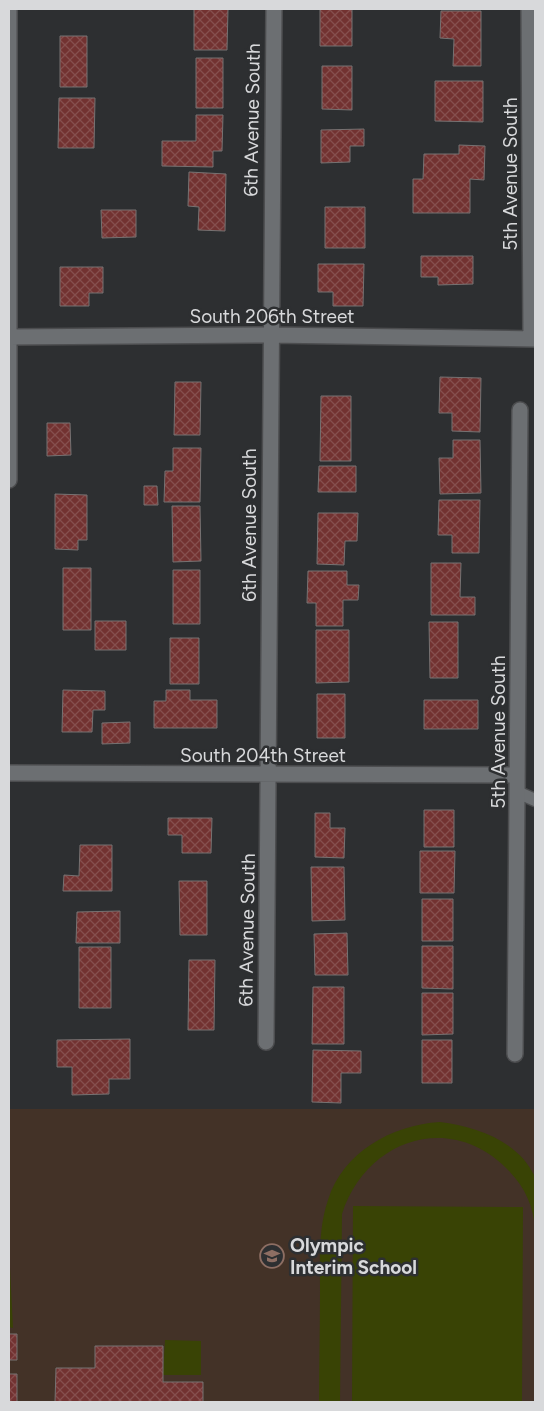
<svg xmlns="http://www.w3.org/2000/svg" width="544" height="1411" viewBox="0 0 544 1411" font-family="Figtree,sans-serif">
<defs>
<pattern id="building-cross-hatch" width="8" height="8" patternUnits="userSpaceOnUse" patternTransform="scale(1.25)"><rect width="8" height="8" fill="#723231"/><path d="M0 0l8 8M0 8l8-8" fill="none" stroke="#854f4e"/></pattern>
</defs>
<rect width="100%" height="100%" fill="#2d2f31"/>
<path fill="#433227" d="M9 1109H535V1402H9Z"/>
<path fill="#394305" d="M440 1122C475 1126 518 1141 534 1175 539 1185 535 1218 535 1230 534 1207 525 1188 510 1172 453 1110 366 1138 342 1214L340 1402H319C319 1365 320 1328 320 1291 320 1261 318 1229 328 1200 343 1152 392 1125 440 1122Z
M353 1206 523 1207 522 1402H352Z
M9 1248 13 1328 9 1327Z
M165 1340 201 1341V1375H163Z"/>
<path fill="url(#building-cross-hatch)" stroke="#767272" d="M194 9H228L227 50H194Z
M320 9H352V46H320Z
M441 11H481V66H453L454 39 440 38Z
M60 36H87V87H60Z
M196 58H223V108H196Z
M322 66H352V110L322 109Z
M435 81H483V122L435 121Z
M59 98H95L94 148H58Z
M196 115H223L222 151H213V167L162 166V141H196Z
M364 129V146H350V162L321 163V130Z
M459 145 485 146 484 180 470 179V213H413V179H423L424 154H459Z
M189 172 226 174 225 231 198 230 199 207 188 206Z
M325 207H365V248H325Z
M101 210H136V237L102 238Z
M421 256H473V284L438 285V277H421Z
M318 264H364L363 306H333V292H318Z
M60 267H103V293H89V306H60Z
M440 377 481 378 480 432 452 431V413H439Z
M175 382H201L200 435H174Z
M321 396H351V461H320Z
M47 423H70L71 455 47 456Z
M453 440H480L481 493 440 494 439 458H453Z
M173 448H201L200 502H164L165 471H173Z
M319 466H356V492H318Z
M144 486H157L158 505H144Z
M55 494 87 495V540H78V550L55 549Z
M439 500H480L479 553H452V535H438Z
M172 506H200L201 561 173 562Z
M318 513H358L357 541H345L344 565 317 564Z
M431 563H461L460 597H475V615H431Z
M63 568H91V630H63Z
M173 570H200V624H173Z
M308 571H347V585H359L358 600H343V626H316V603H307Z
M95 621H126V650H95Z
M429 622H458V678H430Z
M316 630H349V682L316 683Z
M170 638H199V684H170Z
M63 690 105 691V710H93L92 732H62Z
M166 690H190V700H217V728H154V701H166Z
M317 694H345V738H317Z
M424 700H478V729H424Z
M130 722V743L102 744V723Z
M424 810H454V847H424Z
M315 813H330V828H345L344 858 315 857Z
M168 818H212L211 853H182V835H168Z
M80 845H112V891H63L64 875 79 876Z
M420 851H455L454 893H420Z
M311 867H344L345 920 312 921Z
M179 881H207V935H180Z
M422 899H453V941H422Z
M120 911V943H76L77 912Z
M347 933 348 975H315L314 934Z
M422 946H453V989L422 988Z
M79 947H111V1008H79Z
M189 960H215L214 1030H188Z
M313 987H344V1044H312Z
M422 993H453V1034L422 1035Z
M130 1039V1079H109V1094L72 1095V1067H57V1040Z
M422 1040H452V1083H422Z
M313 1050 361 1051V1073H341V1103L312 1102Z
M9 1334H17V1360H9Z
M95 1346H163V1382H203V1402H55L56 1368H95Z
M9 1374H17V1402H9Z"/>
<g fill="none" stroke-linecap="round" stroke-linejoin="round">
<g stroke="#4c4d4f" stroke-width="15">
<path id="service" d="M517 792 535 800"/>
</g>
<g stroke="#4c4d4f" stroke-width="18">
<path id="minor" d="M529 9 531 339
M9 337 270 335 535 339
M9 480V9
M9 773 517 775
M266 1042 274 9
M515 1054 520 410"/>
</g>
<use href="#service" stroke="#6c6f72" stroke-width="12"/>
<use href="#minor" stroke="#6c6f72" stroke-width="15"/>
</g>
<defs>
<g id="school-ring" transform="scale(1.25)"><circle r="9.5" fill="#2d2f31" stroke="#8d6e63" stroke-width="1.5"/><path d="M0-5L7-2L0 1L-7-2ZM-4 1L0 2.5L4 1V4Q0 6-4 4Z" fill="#8d6e63"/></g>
</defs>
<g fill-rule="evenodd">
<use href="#school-ring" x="272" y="1256"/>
</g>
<g text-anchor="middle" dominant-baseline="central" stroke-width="5" stroke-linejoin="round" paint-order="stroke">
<g font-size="19" fill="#d8d9db" stroke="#2d2f31">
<text transform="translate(252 120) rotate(-89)">6th Avenue South</text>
<text transform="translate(510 174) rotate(-90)">5th Avenue South</text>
<text x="272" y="316">South 206th Street</text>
<text transform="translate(249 525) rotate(-90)">6th Avenue South</text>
<text transform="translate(498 732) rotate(-90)">5th Avenue South</text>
<text x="263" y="755">South 204th Street</text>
<text transform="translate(247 930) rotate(-89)">6th Avenue South</text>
</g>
<g font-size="19" font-weight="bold" fill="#d8d9db" stroke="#2d2f31" text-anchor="start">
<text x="290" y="1245">Olympic<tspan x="290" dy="22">Interim School</tspan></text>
</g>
</g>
<rect width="544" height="1411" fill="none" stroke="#d8d9db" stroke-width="20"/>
</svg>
